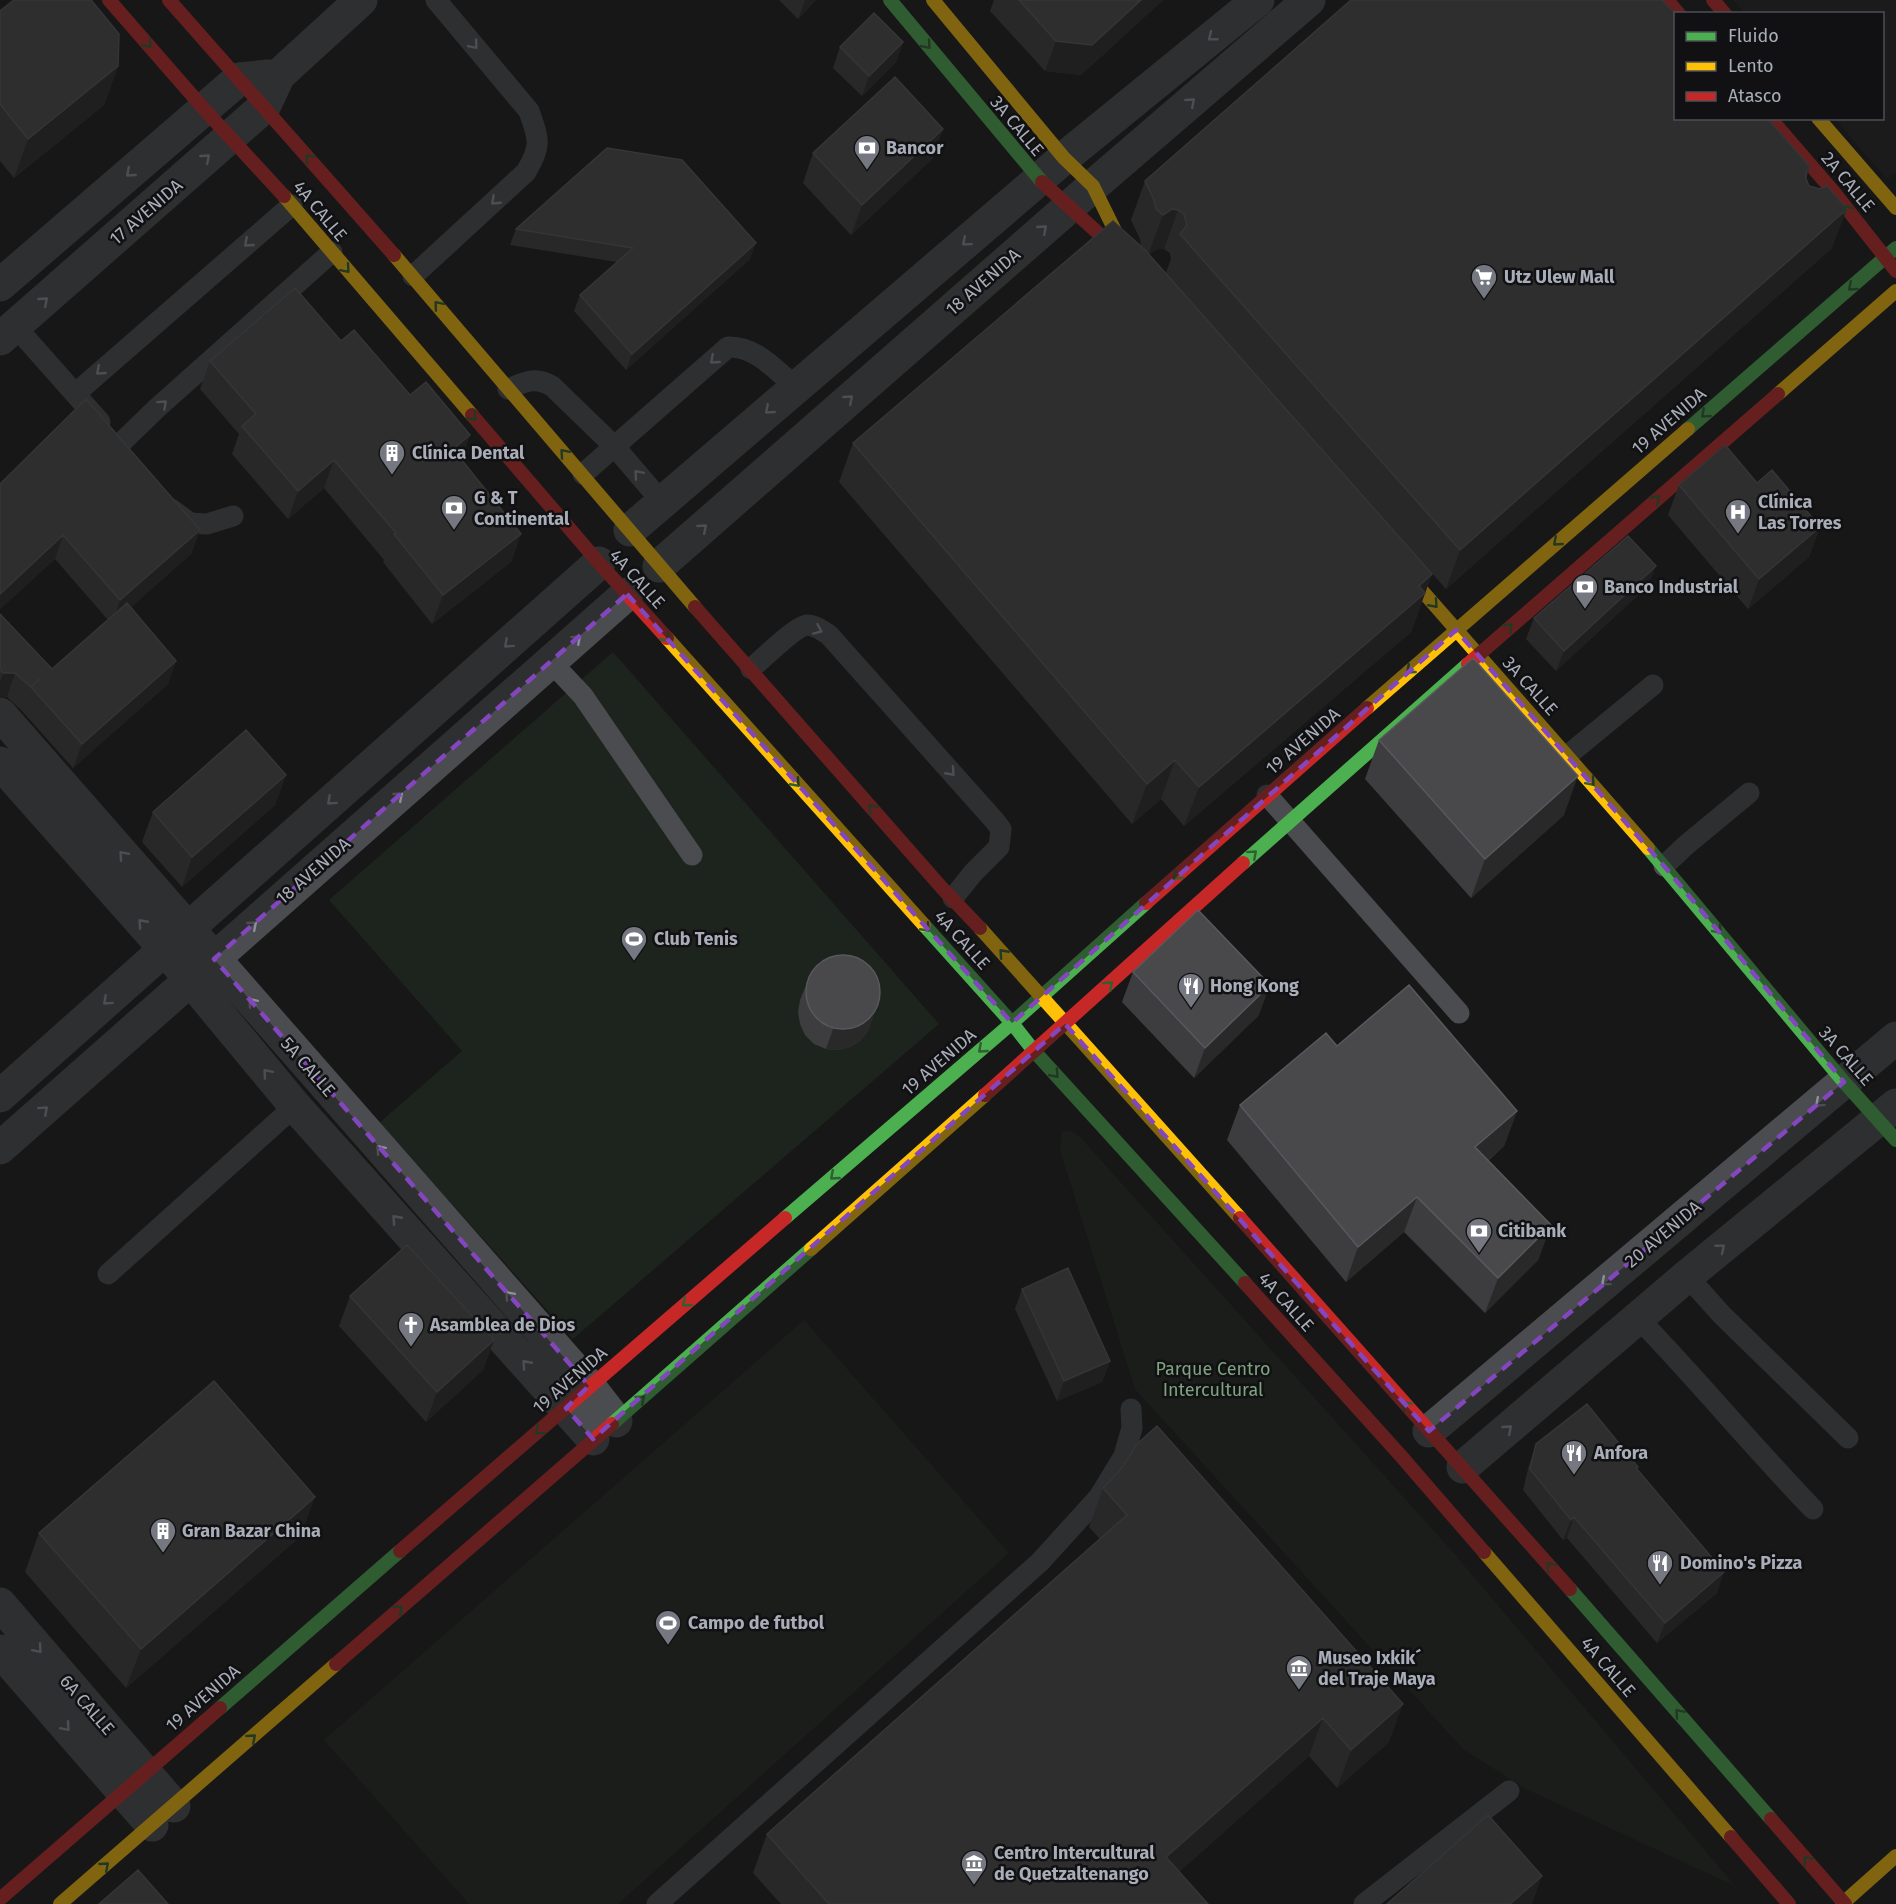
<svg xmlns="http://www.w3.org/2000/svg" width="1896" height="1904" viewBox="0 0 1896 1904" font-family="'Fira Sans',sans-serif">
<rect width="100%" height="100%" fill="#171717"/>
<path fill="#212123" d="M1733 0H1896V172L1887 179 1835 119 1882 118V14L1745 13Z"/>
<path fill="#1d241e" d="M613 652 939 1024 573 1339 379 1123 462 1051 329 900Z
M1071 1131 1081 1138 1452 1551 1735 1886 1526 1789 1463 1749 1135 1389 1060 1150 1062 1132Z
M804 1320 1009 1553 618 1904H469L324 1740Z"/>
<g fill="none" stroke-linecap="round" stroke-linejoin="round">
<path stroke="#4b4c50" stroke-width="21" d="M413 276 526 172C542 145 539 140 529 111L436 0
M15 326 100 422
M508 389C525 382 535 376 552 386L615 447 662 502
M76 393 292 205
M120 444 156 409 332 252
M583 474 728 347C756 346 775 370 796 387
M171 509 190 523 207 524 233 516
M551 662 583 696 692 855
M751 669C761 660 796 626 807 625 815 625 823 631 829 635L994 820 1001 829 999 847 973 873 953 898
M1568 755 1653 685
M1267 795 1459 1013
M1664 866 1685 846 1749 793
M108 1274 295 1106
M1687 1276 1722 1315 1848 1438
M1638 1318C1698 1380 1753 1447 1813 1509
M657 1904 1040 1562 1099 1497 1124 1456 1132 1428 1131 1409
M1364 1904 1509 1791"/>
<path stroke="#4b4c50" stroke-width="33" d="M0 285 239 79 268 76
M0 339 264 107 279 75 361 0
M630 530 1064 158 1258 0
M659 566 1093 186 1309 0
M0 714 589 1386 616 1421
M0 763 165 949 295 1106 593 1439
M0 1096 599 563
M0 1148 627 594
M1429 1431 1896 1038
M1463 1467 1687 1276 1896 1105
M0 1604 174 1806
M0 1651 152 1825"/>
<path stroke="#4caf50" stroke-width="14" d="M890 0 1042 182
M1688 429 1896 248
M1648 848 1844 1082 1896 1140
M1243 863 1468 664
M924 925 1012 1023 1034 1051 1245 1283
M785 1218 1012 1023 1146 903
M612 1424 811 1249
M1570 1589 1771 1819
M220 1708 400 1551"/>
<path stroke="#ffc107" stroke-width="14" d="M933 0 1064 158 1093 186 1123 247
M1818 118 1896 208
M284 196 472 415
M394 255 695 607
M1778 394 1896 291
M1395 560 1648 848
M667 638 924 925
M1367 708 1688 429
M980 928 1240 1218
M811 1249 985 1095
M1484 1552 1731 1837
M60 1904 336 1664
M1842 1904 1896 1856"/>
<path stroke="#c62828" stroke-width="14" d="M109 0 204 109 284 196
M169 0 394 255
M1667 0 1679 14
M1713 0 1725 14
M1770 118 1833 191 1896 271
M1042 182 1131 263
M472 415 599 563 667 638
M695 607 942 888 980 928
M1468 664 1778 394
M1146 903 1367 708
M985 1095 1243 863
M1240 1218 1570 1589
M1245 1283 1401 1456 1484 1552
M400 1551 785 1218
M336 1664 612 1424
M1771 1819 1845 1904
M1731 1837 1789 1904
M0 1899 220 1708"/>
</g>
<path fill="#3d3d3f" d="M779 0H816L798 19Z
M994 0H1163L1081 75 1045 71 990 11Z
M0 11 118 66 104 105 14 178 0 161Z
M903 42 896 62 862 96 833 68 840 47Z
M943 129 932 159 851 235 803 183 813 153Z
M1810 167 1806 179 1832 248 1446 589 1166 273 1171 259 1170 253 1164 249H1158L1149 254 1432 574 1411 632 1184 826 1161 799 1132 824 839 482 853 443 1141 247 1140 239 1131 220 1145 181Z
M516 229 750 259 626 370 574 311 580 295 617 262 510 245Z
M341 341 410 395 470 435 461 459 521 534 511 562 432 624 383 562 384 560 324 488 288 519 232 454 239 434 200 389 210 361Z
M0 484 200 530 191 554 131 607 176 661 168 684 73 768 22 711 7 697 0 696V614L52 669 108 620 55 559 0 609Z
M1679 485 1820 527 1809 557 1748 609 1668 515Z
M1648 586 1556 671 1526 639 1534 618Z
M1379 740 1564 815 1471 898 1365 779Z
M286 775 275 805 182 887 142 842 153 812Z
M1133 972 1259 1015 1194 1078 1122 1002Z
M808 980 879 999 868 1031 860 1041 850 1047 838 1050 826 1049 814 1044 805 1035 800 1024 798 1012 800 1000Z
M1337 1046 1517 1111 1504 1146 1488 1161 1551 1225 1538 1260 1485 1313 1404 1232 1346 1282 1227 1140 1240 1105Z
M1022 1289 1110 1361 1102 1382 1057 1401 1015 1309Z
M350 1296 494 1340 483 1370 426 1422 339 1326Z
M1536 1444 1638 1467 1637 1470 1717 1593 1657 1643 1567 1538 1563 1540 1523 1490 1529 1465Z
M1103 1488 1389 1742 1337 1788 1309 1756 1179 1872 1208 1904H781L753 1873 767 1834 1100 1539 1089 1527Z
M39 1533 301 1536 126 1688 25 1572Z"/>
<path fill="#29292a" d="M805 0H816L798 19Z
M1141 0H1163L1081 75 1045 71 1056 41Z
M903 42 896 62 862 96 869 76Z
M118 66 104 105 14 178 28 139Z
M943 129 932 159 851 235 862 205Z
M1172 209 1178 210 1164 249H1158L1148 255 1163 215Z
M1847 209 1832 248 1446 589 1460 550Z
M756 243 750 259 626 370 632 354Z
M470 435 460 463 453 449Z
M334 460 324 488 288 519 298 491Z
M1820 527 1809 557 1748 609 1759 579Z
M200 530 191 554 112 624 120 600Z
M521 534 511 562 432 624 443 595Z
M63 535 55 559 0 609V594Z
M1656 566 1648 586 1556 671 1564 651Z
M1432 574 1411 632 1184 826 1199 787Z
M176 661 168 684 73 768 82 744Z
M3 673H15L7 697 0 696V682Z
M1175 760 1161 799 1132 824 1147 784Z
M286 775 275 805 182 887 192 857Z
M1578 776 1564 815 1471 898 1485 859Z
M1270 985 1259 1015 1194 1078 1205 1048Z
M875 1011 868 1031 860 1041 850 1047 838 1050 826 1049 833 1029Z
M1517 1111 1504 1146 1462 1183 1475 1147Z
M1417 1197 1404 1232 1346 1282 1358 1247Z
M1551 1225 1538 1260 1485 1313 1498 1278Z
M494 1340 483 1370 426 1422 437 1392Z
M1110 1361 1102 1382 1057 1401 1064 1381Z
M315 1497 301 1536 126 1688 141 1649Z
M1574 1517 1567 1538 1563 1540 1571 1520Z
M1724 1572 1717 1593 1657 1643 1665 1623Z
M1403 1704 1389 1742 1337 1788 1351 1750Z
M1323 1718 1309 1756 1152 1896 1166 1857Z
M1542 1876 1532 1904H1510Z"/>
<path fill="#49494c" stroke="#58595d" stroke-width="1.5" d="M14 0H91L119 34 118 66 28 139 0 104V11Z
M1019 0H1141L1092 45 1056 41Z
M1351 0H1662L1676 15V118H1767L1810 167 1806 172V179L1809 186 1820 189 1827 186 1847 209 1460 550 1180 234 1187 225 1184 214 1178 210 1172 209 1163 215 1156 209 1154 200 1145 181Z
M874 13 903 42 869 76 840 47Z
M895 77 943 129 862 205 813 153Z
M607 148 682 160 756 243 632 354 580 295 633 248 516 229Z
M1113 221 1145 250 1432 574 1419 586 1425 593 1199 787 1175 760 1147 784 853 443Z
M295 288 341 341 354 330 410 395 426 382 470 435 453 449 521 534 443 595 394 534 396 533 334 460 298 491 242 426 256 414 210 361Z
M86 399 200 530 120 600 63 535 0 594V484Z
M1725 445 1757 483 1772 470 1820 527 1759 579 1679 485Z
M1628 536 1656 566 1564 651 1534 618Z
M127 603 176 661 82 744 31 687 40 679 31 687 15 673H3L0 669V614L52 669Z
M1473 658 1578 776 1485 859 1379 740Z
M246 730 286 775 192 857 153 812Z
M1198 910 1270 985 1205 1048 1133 972Z
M806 992a37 37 0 1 1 74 0a37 37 0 1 1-74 0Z
M1409 985 1517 1111 1475 1147 1551 1225 1498 1278 1417 1197 1358 1247 1240 1105 1326 1033 1337 1046Z
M407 1245 494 1340 437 1392 350 1296Z
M1068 1268 1110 1361 1064 1381 1022 1289Z
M214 1381 315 1497 141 1649 39 1533Z
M1587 1404 1638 1467 1636 1468 1724 1572 1665 1623 1574 1517 1571 1520 1530 1469 1536 1444Z
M1157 1426 1403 1704 1351 1750 1323 1718 1166 1857 1208 1904H829L767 1834 1127 1515 1103 1488 1123 1467 1136 1445Z
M1488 1815 1542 1876 1510 1904H1387Z
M138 1870 168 1904H99Z"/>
<defs><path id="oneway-chevron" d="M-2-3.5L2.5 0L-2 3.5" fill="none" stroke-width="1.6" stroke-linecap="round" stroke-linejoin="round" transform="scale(1.5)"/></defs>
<g stroke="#8c9099">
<use href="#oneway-chevron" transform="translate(1212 37) rotate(141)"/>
<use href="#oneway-chevron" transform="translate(474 45) rotate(50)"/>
<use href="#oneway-chevron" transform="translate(1191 102) rotate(-41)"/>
<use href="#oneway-chevron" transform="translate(206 158) rotate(-41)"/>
<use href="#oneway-chevron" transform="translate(130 173) rotate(139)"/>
<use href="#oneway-chevron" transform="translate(495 201) rotate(137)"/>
<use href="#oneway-chevron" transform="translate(1043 229) rotate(-41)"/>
<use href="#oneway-chevron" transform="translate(966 242) rotate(140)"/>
<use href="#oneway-chevron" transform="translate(248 243) rotate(139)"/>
<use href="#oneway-chevron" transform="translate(44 301) rotate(-41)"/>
<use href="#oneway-chevron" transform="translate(714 360) rotate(139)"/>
<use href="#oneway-chevron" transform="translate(100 371) rotate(139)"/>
<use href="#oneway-chevron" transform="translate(849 399) rotate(-41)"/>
<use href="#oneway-chevron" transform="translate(163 404) rotate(-42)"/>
<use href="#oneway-chevron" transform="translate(769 410) rotate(139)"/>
<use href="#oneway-chevron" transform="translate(638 474) rotate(-131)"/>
<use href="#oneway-chevron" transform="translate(703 528) rotate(-41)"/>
<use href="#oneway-chevron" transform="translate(818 630) rotate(24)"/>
<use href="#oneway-chevron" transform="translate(577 639) rotate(-42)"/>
<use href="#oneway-chevron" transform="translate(508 644) rotate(138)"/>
<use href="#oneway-chevron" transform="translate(951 772) rotate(48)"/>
<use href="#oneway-chevron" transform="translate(399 796) rotate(-41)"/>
<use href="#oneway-chevron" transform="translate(331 801) rotate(138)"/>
<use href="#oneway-chevron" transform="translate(123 855) rotate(-131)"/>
<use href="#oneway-chevron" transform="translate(142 923) rotate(-132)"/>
<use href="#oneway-chevron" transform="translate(253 925) rotate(-41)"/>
<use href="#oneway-chevron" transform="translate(107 1001) rotate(138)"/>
<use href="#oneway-chevron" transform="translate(252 1002) rotate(-131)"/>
<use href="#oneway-chevron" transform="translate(267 1073) rotate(-130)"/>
<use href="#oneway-chevron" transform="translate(1819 1103) rotate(140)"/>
<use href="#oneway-chevron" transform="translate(44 1110) rotate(-42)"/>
<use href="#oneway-chevron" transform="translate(380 1149) rotate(-131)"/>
<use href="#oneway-chevron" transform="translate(396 1219) rotate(-132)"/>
<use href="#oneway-chevron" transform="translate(1721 1248) rotate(-39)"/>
<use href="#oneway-chevron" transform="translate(1605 1282) rotate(140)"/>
<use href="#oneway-chevron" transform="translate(509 1295) rotate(-131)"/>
<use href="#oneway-chevron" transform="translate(526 1364) rotate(-132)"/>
<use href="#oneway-chevron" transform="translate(1508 1429) rotate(-41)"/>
<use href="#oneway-chevron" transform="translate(38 1649) rotate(49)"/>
<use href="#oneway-chevron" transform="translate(66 1727) rotate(49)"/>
</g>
<g stroke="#2e6032">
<use href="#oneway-chevron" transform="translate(148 44) rotate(49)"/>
<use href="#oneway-chevron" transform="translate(927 45) rotate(50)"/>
<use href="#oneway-chevron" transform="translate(309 158) rotate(-131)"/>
<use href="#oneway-chevron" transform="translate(1847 209) rotate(-128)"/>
<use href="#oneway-chevron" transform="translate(346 269) rotate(49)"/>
<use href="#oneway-chevron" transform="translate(1852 287) rotate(139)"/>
<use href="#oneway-chevron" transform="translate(438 305) rotate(-130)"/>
<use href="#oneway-chevron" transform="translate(1705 414) rotate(139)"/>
<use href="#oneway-chevron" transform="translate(473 417) rotate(49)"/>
<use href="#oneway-chevron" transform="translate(564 453) rotate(-131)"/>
<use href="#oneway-chevron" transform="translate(1656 499) rotate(-41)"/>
<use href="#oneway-chevron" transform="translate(1557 542) rotate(139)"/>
<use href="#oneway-chevron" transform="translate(1434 604) rotate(48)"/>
<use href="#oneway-chevron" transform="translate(1509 627) rotate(-41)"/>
<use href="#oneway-chevron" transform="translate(666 638) rotate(48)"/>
<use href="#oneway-chevron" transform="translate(1410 670) rotate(139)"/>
<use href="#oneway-chevron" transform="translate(1591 782) rotate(49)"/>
<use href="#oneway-chevron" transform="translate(796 783) rotate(48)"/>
<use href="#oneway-chevron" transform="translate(872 808) rotate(-131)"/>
<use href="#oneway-chevron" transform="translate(1253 854) rotate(-42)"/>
<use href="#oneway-chevron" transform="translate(1177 876) rotate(138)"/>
<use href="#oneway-chevron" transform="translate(926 928) rotate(48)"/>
<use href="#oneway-chevron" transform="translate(1718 930) rotate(50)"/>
<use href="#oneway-chevron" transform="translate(1003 953) rotate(-132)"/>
<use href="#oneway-chevron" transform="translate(1109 985) rotate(-42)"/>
<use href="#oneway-chevron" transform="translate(982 1049) rotate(139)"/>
<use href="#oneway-chevron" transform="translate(1055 1074) rotate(48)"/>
<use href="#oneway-chevron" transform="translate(834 1176) rotate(139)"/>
<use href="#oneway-chevron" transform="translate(686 1303) rotate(139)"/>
<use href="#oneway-chevron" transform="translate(641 1399) rotate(-41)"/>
<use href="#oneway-chevron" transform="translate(1406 1405) rotate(-132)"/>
<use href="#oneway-chevron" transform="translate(539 1431) rotate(139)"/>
<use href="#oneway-chevron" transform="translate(1550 1566) rotate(-131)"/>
<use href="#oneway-chevron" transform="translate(399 1609) rotate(-41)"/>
<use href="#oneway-chevron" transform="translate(1679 1713) rotate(-131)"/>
<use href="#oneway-chevron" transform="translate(252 1738) rotate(-41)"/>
<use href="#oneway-chevron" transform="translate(1807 1860) rotate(-131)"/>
<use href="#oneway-chevron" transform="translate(105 1866) rotate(-41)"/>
</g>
<path d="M0 0H1896V1904H0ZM627 594 1012 1023 1456 630 1664 866 1844 1082 1429 1431 1065 1024 593 1439 566 1408 589 1386 214 959Z" fill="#171717" fill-opacity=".55" fill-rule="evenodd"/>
<path fill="none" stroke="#8446be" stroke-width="4.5" stroke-dasharray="12 8" stroke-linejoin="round" d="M627 594 1012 1023 1456 630 1664 866 1844 1082 1429 1431 1065 1024 593 1439 566 1408 589 1386 214 959Z"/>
<defs>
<g id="bank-pin" transform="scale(1.35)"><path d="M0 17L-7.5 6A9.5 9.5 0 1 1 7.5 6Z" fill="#757880" stroke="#111113"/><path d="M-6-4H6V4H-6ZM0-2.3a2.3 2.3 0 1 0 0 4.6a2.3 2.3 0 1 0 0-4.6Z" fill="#fff"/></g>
<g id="supermarket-pin" transform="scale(1.35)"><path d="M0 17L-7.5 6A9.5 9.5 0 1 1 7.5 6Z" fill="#757880" stroke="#111113"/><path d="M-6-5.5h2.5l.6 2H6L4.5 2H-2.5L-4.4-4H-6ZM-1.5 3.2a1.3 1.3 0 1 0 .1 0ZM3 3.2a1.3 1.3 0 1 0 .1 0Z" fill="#fff"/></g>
<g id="building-pin" transform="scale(1.35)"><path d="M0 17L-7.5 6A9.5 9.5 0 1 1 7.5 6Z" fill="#757880" stroke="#111113"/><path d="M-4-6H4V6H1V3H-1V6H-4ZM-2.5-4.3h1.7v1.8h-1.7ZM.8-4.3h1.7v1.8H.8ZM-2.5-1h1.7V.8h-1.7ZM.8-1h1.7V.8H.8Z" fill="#fff"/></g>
<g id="hospital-pin" transform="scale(1.35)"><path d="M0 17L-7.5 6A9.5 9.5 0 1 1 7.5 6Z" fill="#757880" stroke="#111113"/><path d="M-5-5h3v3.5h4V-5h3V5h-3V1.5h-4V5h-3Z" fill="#fff"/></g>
<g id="stadium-pin" transform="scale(1.35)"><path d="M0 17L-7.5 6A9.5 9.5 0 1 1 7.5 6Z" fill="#757880" stroke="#111113"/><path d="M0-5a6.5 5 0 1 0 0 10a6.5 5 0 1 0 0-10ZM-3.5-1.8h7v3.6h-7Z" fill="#fff"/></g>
<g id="restaurant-pin" transform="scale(1.35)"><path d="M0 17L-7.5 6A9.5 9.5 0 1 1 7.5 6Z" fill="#757880" stroke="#111113"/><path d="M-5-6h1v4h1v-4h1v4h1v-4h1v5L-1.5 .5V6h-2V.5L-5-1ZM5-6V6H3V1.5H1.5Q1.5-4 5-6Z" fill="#fff"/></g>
<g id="church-pin" transform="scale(1.35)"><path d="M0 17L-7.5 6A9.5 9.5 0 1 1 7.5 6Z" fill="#757880" stroke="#111113"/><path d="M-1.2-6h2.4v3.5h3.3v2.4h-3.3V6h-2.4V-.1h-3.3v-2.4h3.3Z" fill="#fff"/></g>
<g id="museum-pin" transform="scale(1.35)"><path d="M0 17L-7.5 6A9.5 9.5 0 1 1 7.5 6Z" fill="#757880" stroke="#111113"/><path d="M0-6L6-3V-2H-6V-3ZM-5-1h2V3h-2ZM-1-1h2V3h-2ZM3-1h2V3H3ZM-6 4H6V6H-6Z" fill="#fff"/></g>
</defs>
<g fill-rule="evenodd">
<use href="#bank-pin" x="867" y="148"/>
<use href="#supermarket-pin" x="1484" y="277"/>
<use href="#building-pin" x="392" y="453"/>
<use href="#bank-pin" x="454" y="508"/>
<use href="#hospital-pin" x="1738" y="512"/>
<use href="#bank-pin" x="1585" y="587"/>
<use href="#stadium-pin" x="634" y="939"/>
<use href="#restaurant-pin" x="1191" y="986"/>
<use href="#bank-pin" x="1479" y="1231"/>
<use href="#church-pin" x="411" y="1325"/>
<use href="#restaurant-pin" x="1574" y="1453"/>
<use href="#building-pin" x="163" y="1531"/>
<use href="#restaurant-pin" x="1660" y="1563"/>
<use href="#stadium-pin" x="668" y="1623"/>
<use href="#museum-pin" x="1299" y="1668"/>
<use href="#museum-pin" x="974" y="1863"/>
</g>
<g text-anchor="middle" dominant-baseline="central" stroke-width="5" stroke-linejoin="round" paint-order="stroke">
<g font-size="18" fill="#a8adb8" stroke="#111113">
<text transform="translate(1017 126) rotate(50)">3A CALLE</text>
<text transform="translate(1848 182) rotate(50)">2A CALLE</text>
<text transform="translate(320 211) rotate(50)">4A CALLE</text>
<text transform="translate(146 212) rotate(-41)">17 AVENIDA</text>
<text transform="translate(983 282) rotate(-41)">18 AVENIDA</text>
<text transform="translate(1669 421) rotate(-41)">19 AVENIDA</text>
<text transform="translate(637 579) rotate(48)">4A CALLE</text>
<text transform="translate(1530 686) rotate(48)">3A CALLE</text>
<text transform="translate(1303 741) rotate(-41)">19 AVENIDA</text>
<text transform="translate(313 871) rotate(-41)">18 AVENIDA</text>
<text transform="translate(962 940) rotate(48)">4A CALLE</text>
<text transform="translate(1846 1056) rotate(49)">3A CALLE</text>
<text transform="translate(939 1062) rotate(-41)">19 AVENIDA</text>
<text transform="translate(308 1067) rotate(49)">5A CALLE</text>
<text transform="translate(1663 1234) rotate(-40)">20 AVENIDA</text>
<text transform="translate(1286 1302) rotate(48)">4A CALLE</text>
<text transform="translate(570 1380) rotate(-41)">19 AVENIDA</text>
<text transform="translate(1608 1667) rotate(49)">4A CALLE</text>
<text transform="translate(203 1698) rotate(-41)">19 AVENIDA</text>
<text transform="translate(87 1705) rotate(49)">6A CALLE</text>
</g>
<g font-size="18" font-weight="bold" fill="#a8adb8" stroke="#111113" text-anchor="start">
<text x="886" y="148">Bancor</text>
<text x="1504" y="277">Utz Ulew Mall</text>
<text x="412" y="453">Clínica Dental</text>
<text x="474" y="498">G &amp; T<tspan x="474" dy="21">Continental</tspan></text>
<text x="1758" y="502">Clínica<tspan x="1758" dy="21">Las Torres</tspan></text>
<text x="1604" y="587">Banco Industrial</text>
<text x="654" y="939">Club Tenis</text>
<text x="1210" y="986">Hong Kong</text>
<text x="1498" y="1231">Citibank</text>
<text x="430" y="1325">Asamblea de Dios</text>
<text x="1594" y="1453">Anfora</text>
<text x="182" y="1531">Gran Bazar China</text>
<text x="1680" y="1563">Domino's Pizza</text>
<text x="688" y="1623">Campo de futbol</text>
<text x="1318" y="1658">Museo Ixkik´<tspan x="1318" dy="21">del Traje Maya</tspan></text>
<text x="994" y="1853">Centro Intercultural<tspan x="994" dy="21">de Quetzaltenango</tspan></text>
</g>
<g font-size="18" fill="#7fa381" stroke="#111113">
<text x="1213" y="1369">Parque Centro<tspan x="1213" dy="21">Intercultural</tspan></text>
</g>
</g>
<rect x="1674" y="12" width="210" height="108" fill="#111113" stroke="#4d4f55" stroke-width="1.5"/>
<rect x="1686" y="32" width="30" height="9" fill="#4caf50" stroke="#4d4f55" stroke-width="1.5"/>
<text x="1728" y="42" font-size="18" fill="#a8adb8">Fluido</text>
<rect x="1686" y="62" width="30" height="9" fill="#ffc107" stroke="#4d4f55" stroke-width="1.5"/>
<text x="1728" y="72" font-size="18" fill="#a8adb8">Lento</text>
<rect x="1686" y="92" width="30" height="9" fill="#c62828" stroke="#4d4f55" stroke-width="1.5"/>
<text x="1728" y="102" font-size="18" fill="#a8adb8">Atasco</text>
</svg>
